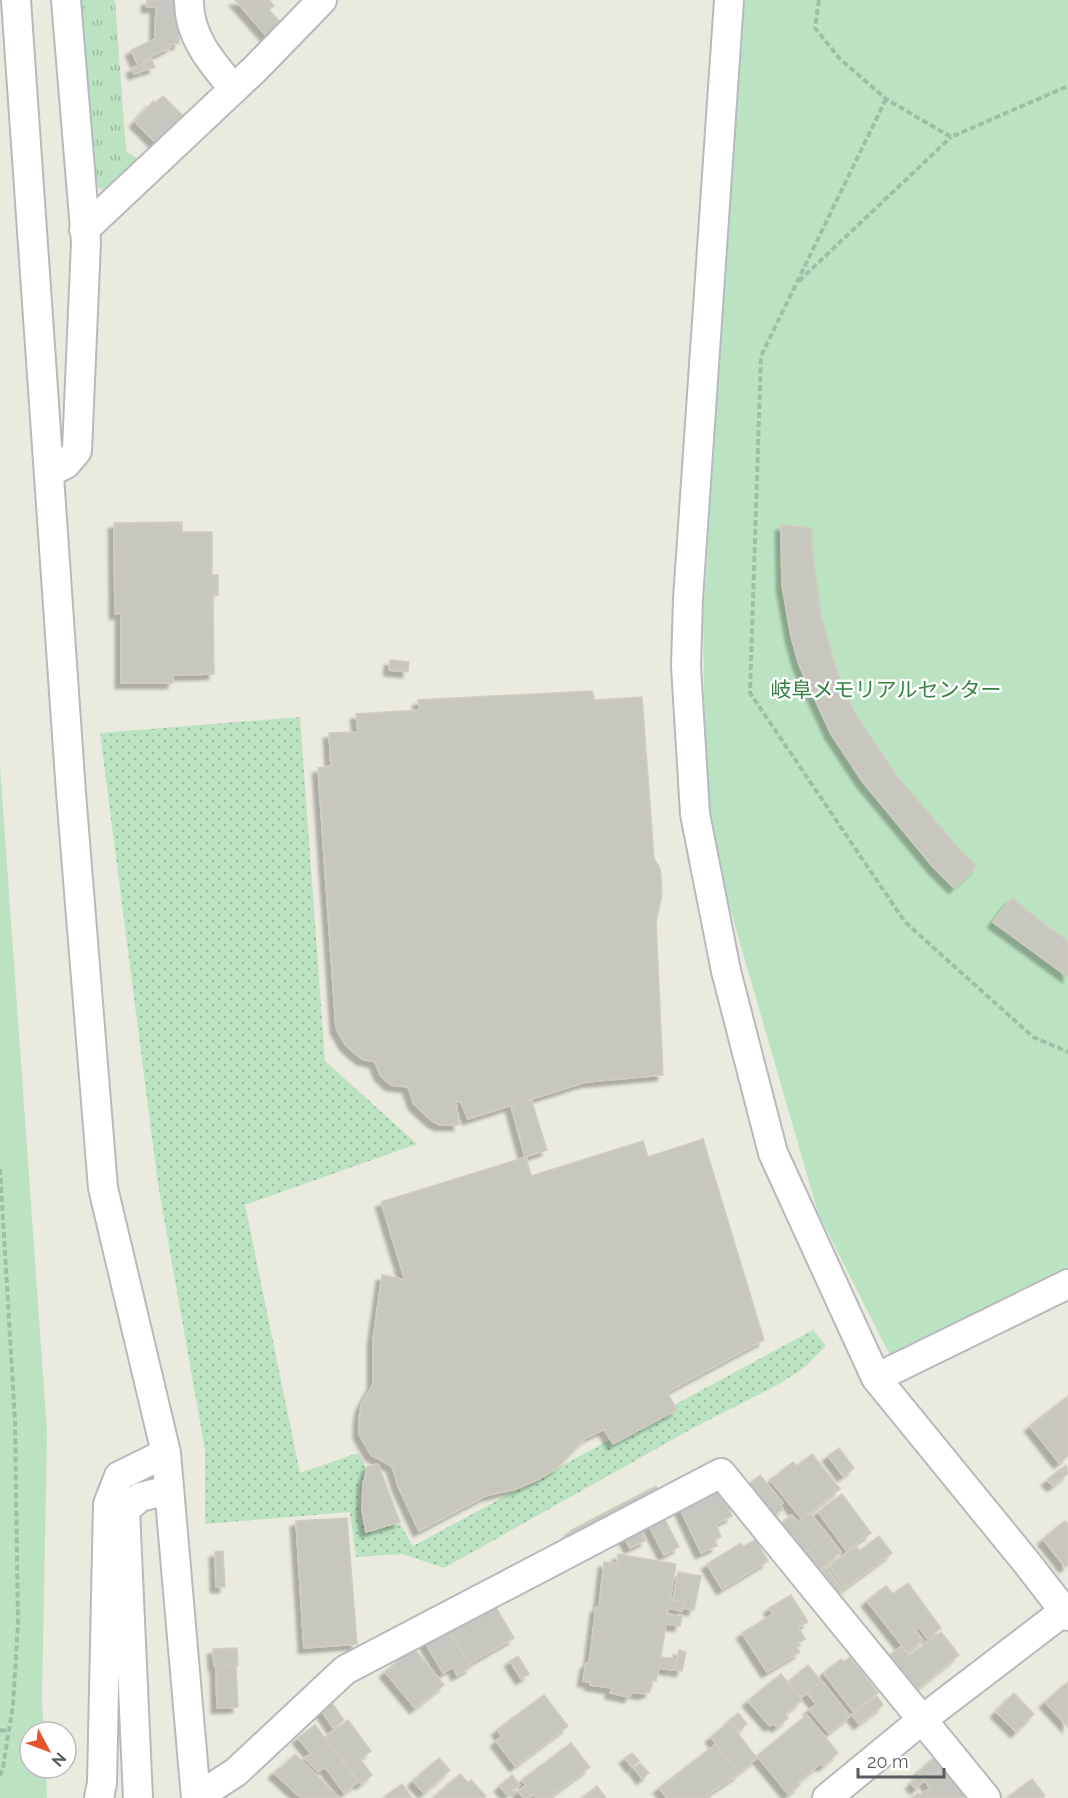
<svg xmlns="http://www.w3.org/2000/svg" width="1068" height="1798" viewBox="0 0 1068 1798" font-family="Raleway,'Noto Sans JP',sans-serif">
<defs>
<pattern id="grass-tufts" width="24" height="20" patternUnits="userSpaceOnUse" patternTransform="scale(1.5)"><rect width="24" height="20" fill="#bce3c1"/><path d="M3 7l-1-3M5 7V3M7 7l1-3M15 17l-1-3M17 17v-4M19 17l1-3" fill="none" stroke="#9cbba0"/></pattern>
<pattern id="garden-dots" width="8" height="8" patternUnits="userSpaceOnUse" patternTransform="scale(1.5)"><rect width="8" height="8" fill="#bce3c1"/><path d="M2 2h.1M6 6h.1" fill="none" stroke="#9cbba0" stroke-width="1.8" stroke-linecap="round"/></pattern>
<filter id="shadow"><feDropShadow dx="-5.5" dy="5.5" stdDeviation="1.5" flood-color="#0004"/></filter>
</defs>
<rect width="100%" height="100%" fill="#ebeadf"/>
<path fill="url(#grass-tufts)" d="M77 0H115L126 151 141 161 107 192 91 184Z"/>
<path fill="#bce3c1" d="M741 0H1068V1298L901 1377 818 1213 706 825 703 621Z
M0 765 47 1431 42 1703 44 1732H30V1768H46L47 1798H0Z"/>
<path fill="url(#garden-dots)" d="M300 717 325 1061 417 1144 245 1205 300 1473 358 1453 413 1546 813 1330 826 1346 805 1367 779 1384 695 1427 444 1568 403 1554 356 1557 350 1512 205 1524V1450L158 1184 100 733Z"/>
<path fill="#c8c7bf" stroke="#d0cdbe" stroke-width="1.5" filter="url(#shadow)" d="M147 0H180L179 44H169L171 47 137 63 131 50 155 39 156 7H147Z
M235 0H269L274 6 269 10 284 26 270 40Z
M151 59 155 67 147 70 144 62Z
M142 64 145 70 134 74 132 68Z
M163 96 186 119 159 146 135 122 153 101 155 103Z
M182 522V532H212V575H218V595H213L214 674 173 675V683H121V613L115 614 114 523Z
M781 525 812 528V546L821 615 840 681 856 715 897 776 961 851 977 866 954 888 934 868 862 781 831 734 799 665 791 636 782 585Z
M390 660 409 662 408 672 389 670Z
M592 691 595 700 642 697 654 858 660 869 661 877 662 895 656 922 663 1075 586 1082 468 1119 461 1102H456L459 1125H440L432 1121 414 1104 408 1087 391 1085 380 1075 375 1062 362 1059 353 1052 345 1044 336 1028 318 768 331 766 329 733 358 732 356 714 420 710 418 700Z
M1012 898 1043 923 1068 941V977L993 922Z
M531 1099 547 1150 525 1157 511 1106Z
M703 1139 764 1340 667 1392 677 1410 613 1444 604 1429 586 1438 556 1469 539 1479 519 1488 485 1496 419 1531 398 1486 392 1466 371 1455 359 1434V1419L361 1406 373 1384V1340L382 1275 405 1280 381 1202 526 1157 531 1176 643 1141 648 1157Z
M1068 1396V1456L1059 1463 1030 1426Z
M839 1448 854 1468 843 1476 828 1456Z
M812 1454 840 1489 802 1519 770 1480 793 1462 797 1466Z
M378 1464 400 1522 366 1532 362 1511 363 1483 368 1466Z
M1066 1465 1068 1473 1053 1486 1047 1480Z
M760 1475 783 1503 780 1505 783 1509 771 1518 746 1487Z
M656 1486 658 1492 573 1536 570 1531Z
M719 1489 732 1516 716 1524 721 1537 714 1540 717 1546 701 1553 678 1504Z
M842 1494 871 1533 846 1550 818 1512Z
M660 1510 679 1547 664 1555 645 1518Z
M810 1513 828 1535 804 1554 780 1524 792 1515 798 1522Z
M347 1518 357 1644 304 1648 296 1521Z
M1065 1521 1068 1524V1565L1065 1567 1043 1539Z
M637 1522 646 1540 630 1548 621 1531Z
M828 1535 841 1552 815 1573 801 1556Z
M879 1536 892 1553 845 1588 829 1566 856 1546 859 1551Z
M755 1540 768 1561 722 1589 707 1564 741 1543 743 1547Z
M223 1551 225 1587H216L215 1552Z
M618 1554 676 1564 670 1600 684 1602 682 1611 668 1608 667 1614 682 1616 680 1626 666 1624 661 1657 675 1659 673 1670 659 1668 656 1681 653 1680 650 1692H646L645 1694 631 1692 630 1697 610 1693 612 1688 590 1685 591 1682 583 1681 586 1663 589 1664 596 1607H599L604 1562 617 1563Z
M826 1567 843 1590 836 1596 825 1579 827 1577 822 1570Z
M678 1572 701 1576 694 1610 683 1608 684 1602 673 1600Z
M908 1583 941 1628 927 1638 919 1627 915 1630 923 1640 907 1652 867 1601 886 1586 893 1594Z
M791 1595 808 1622 798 1627 805 1639 795 1645 800 1652 767 1672 742 1633 773 1614 769 1608Z
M492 1601 514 1638 469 1664 447 1628Z
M445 1625 471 1667 457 1675 453 1667 443 1673 422 1637Z
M941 1632 959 1655 912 1693 880 1653 884 1649 890 1655 902 1646 909 1656Z
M237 1648 238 1665 214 1666 213 1649Z
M412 1649 414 1652 416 1651 444 1685 415 1708 385 1672Z
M679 1650 686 1652 682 1671 675 1670Z
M518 1656 529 1674 521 1679 510 1661Z
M850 1657 878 1693 853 1711 825 1675 826 1674 825 1672 841 1659 844 1662Z
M236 1665 238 1707 217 1708 216 1666Z
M808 1665 821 1681 801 1698 788 1682Z
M781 1674 802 1700 785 1714 788 1718 777 1727 774 1723 770 1726 748 1701Z
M822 1681 850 1716 829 1733 809 1710 816 1704 807 1693Z
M1068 1682V1727L1045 1702Z
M1014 1693 1034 1714 1016 1732 996 1712Z
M544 1695 568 1726 515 1766 496 1741 502 1736 497 1730Z
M877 1696 883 1705 859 1724 852 1715Z
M332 1703 344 1720 333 1728 321 1710Z
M738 1713 747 1724 739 1731 730 1720Z
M807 1715 838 1753 823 1766 821 1763 798 1782 800 1785 788 1794 757 1756Z
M348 1720 371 1751 360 1759 372 1775 361 1784 325 1737Z
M729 1722 757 1758 738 1773 711 1737Z
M315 1725 358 1782 344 1793 325 1767 318 1772 304 1758 311 1754 298 1738Z
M571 1743 590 1767 548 1798H536L534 1794 529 1798H524L518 1791 526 1785 522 1780Z
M716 1744 739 1774 707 1795 710 1798H667L659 1788Z
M632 1753 639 1761 632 1767 625 1758Z
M295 1754 340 1798H301L274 1773 279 1768 281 1769Z
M937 1755 968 1793 962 1798H912L918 1793 920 1795 930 1788 918 1772Z
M439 1758 450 1770 424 1793 413 1781Z
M640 1763 649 1773 642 1779 634 1768Z
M460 1774 468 1783 471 1780 486 1796 483 1798H433Z
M512 1775 520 1785 507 1795 500 1786Z
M918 1776 923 1782 916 1789 911 1784Z
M1032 1779 1045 1796 1042 1798H1007Z
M402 1784 412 1798H383Z
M597 1786 606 1798H582Z"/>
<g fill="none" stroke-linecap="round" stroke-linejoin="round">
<g stroke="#b7b9be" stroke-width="32">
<path id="minor" d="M16 0 71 793 103 1188 166 1453 196 1798
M189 0C188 36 212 63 234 89
M729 0 688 599 686 666 695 814 726 971 773 1153 876 1378 1027 1563 1068 1616
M84 230 255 69 322 0
M50 472 66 464 77 451 86 242 66 0
M876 1378 1068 1284
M99 1798 102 1783 108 1504 119 1476 166 1453
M138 1798 125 1510 140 1497 169 1490
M196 1798 236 1772 345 1670 721 1473 986 1798
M827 1798 923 1719 1068 1608"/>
</g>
<path stroke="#95c3a8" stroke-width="4" stroke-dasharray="6 3" stroke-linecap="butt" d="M819 0 815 28 840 59 886 99 951 137 1068 86
M886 99 761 356 750 693 905 922 1033 1037 1068 1052
M799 281 951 137
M0 1169 15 1421 18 1624 13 1705 3 1767 0 1776
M0 1730 9 1731"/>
<use href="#minor" stroke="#fff" stroke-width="28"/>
</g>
<g text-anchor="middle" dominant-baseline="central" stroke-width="5" stroke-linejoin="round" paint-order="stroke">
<g font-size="21" fill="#368244" stroke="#fff">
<text x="886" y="689">岐阜メモリアルセンター</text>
</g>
</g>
<g transform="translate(48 1750) rotate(131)"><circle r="28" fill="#ffffff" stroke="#bcbdbf" stroke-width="1.5"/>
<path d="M0-4.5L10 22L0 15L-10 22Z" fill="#e4542d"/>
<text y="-9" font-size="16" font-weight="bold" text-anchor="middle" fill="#585b60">N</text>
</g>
<path d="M858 1768v9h86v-9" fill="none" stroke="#585b60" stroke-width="3"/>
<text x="867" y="1768" font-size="18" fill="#585b60" stroke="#ffffff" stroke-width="4.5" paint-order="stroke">20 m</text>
</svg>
